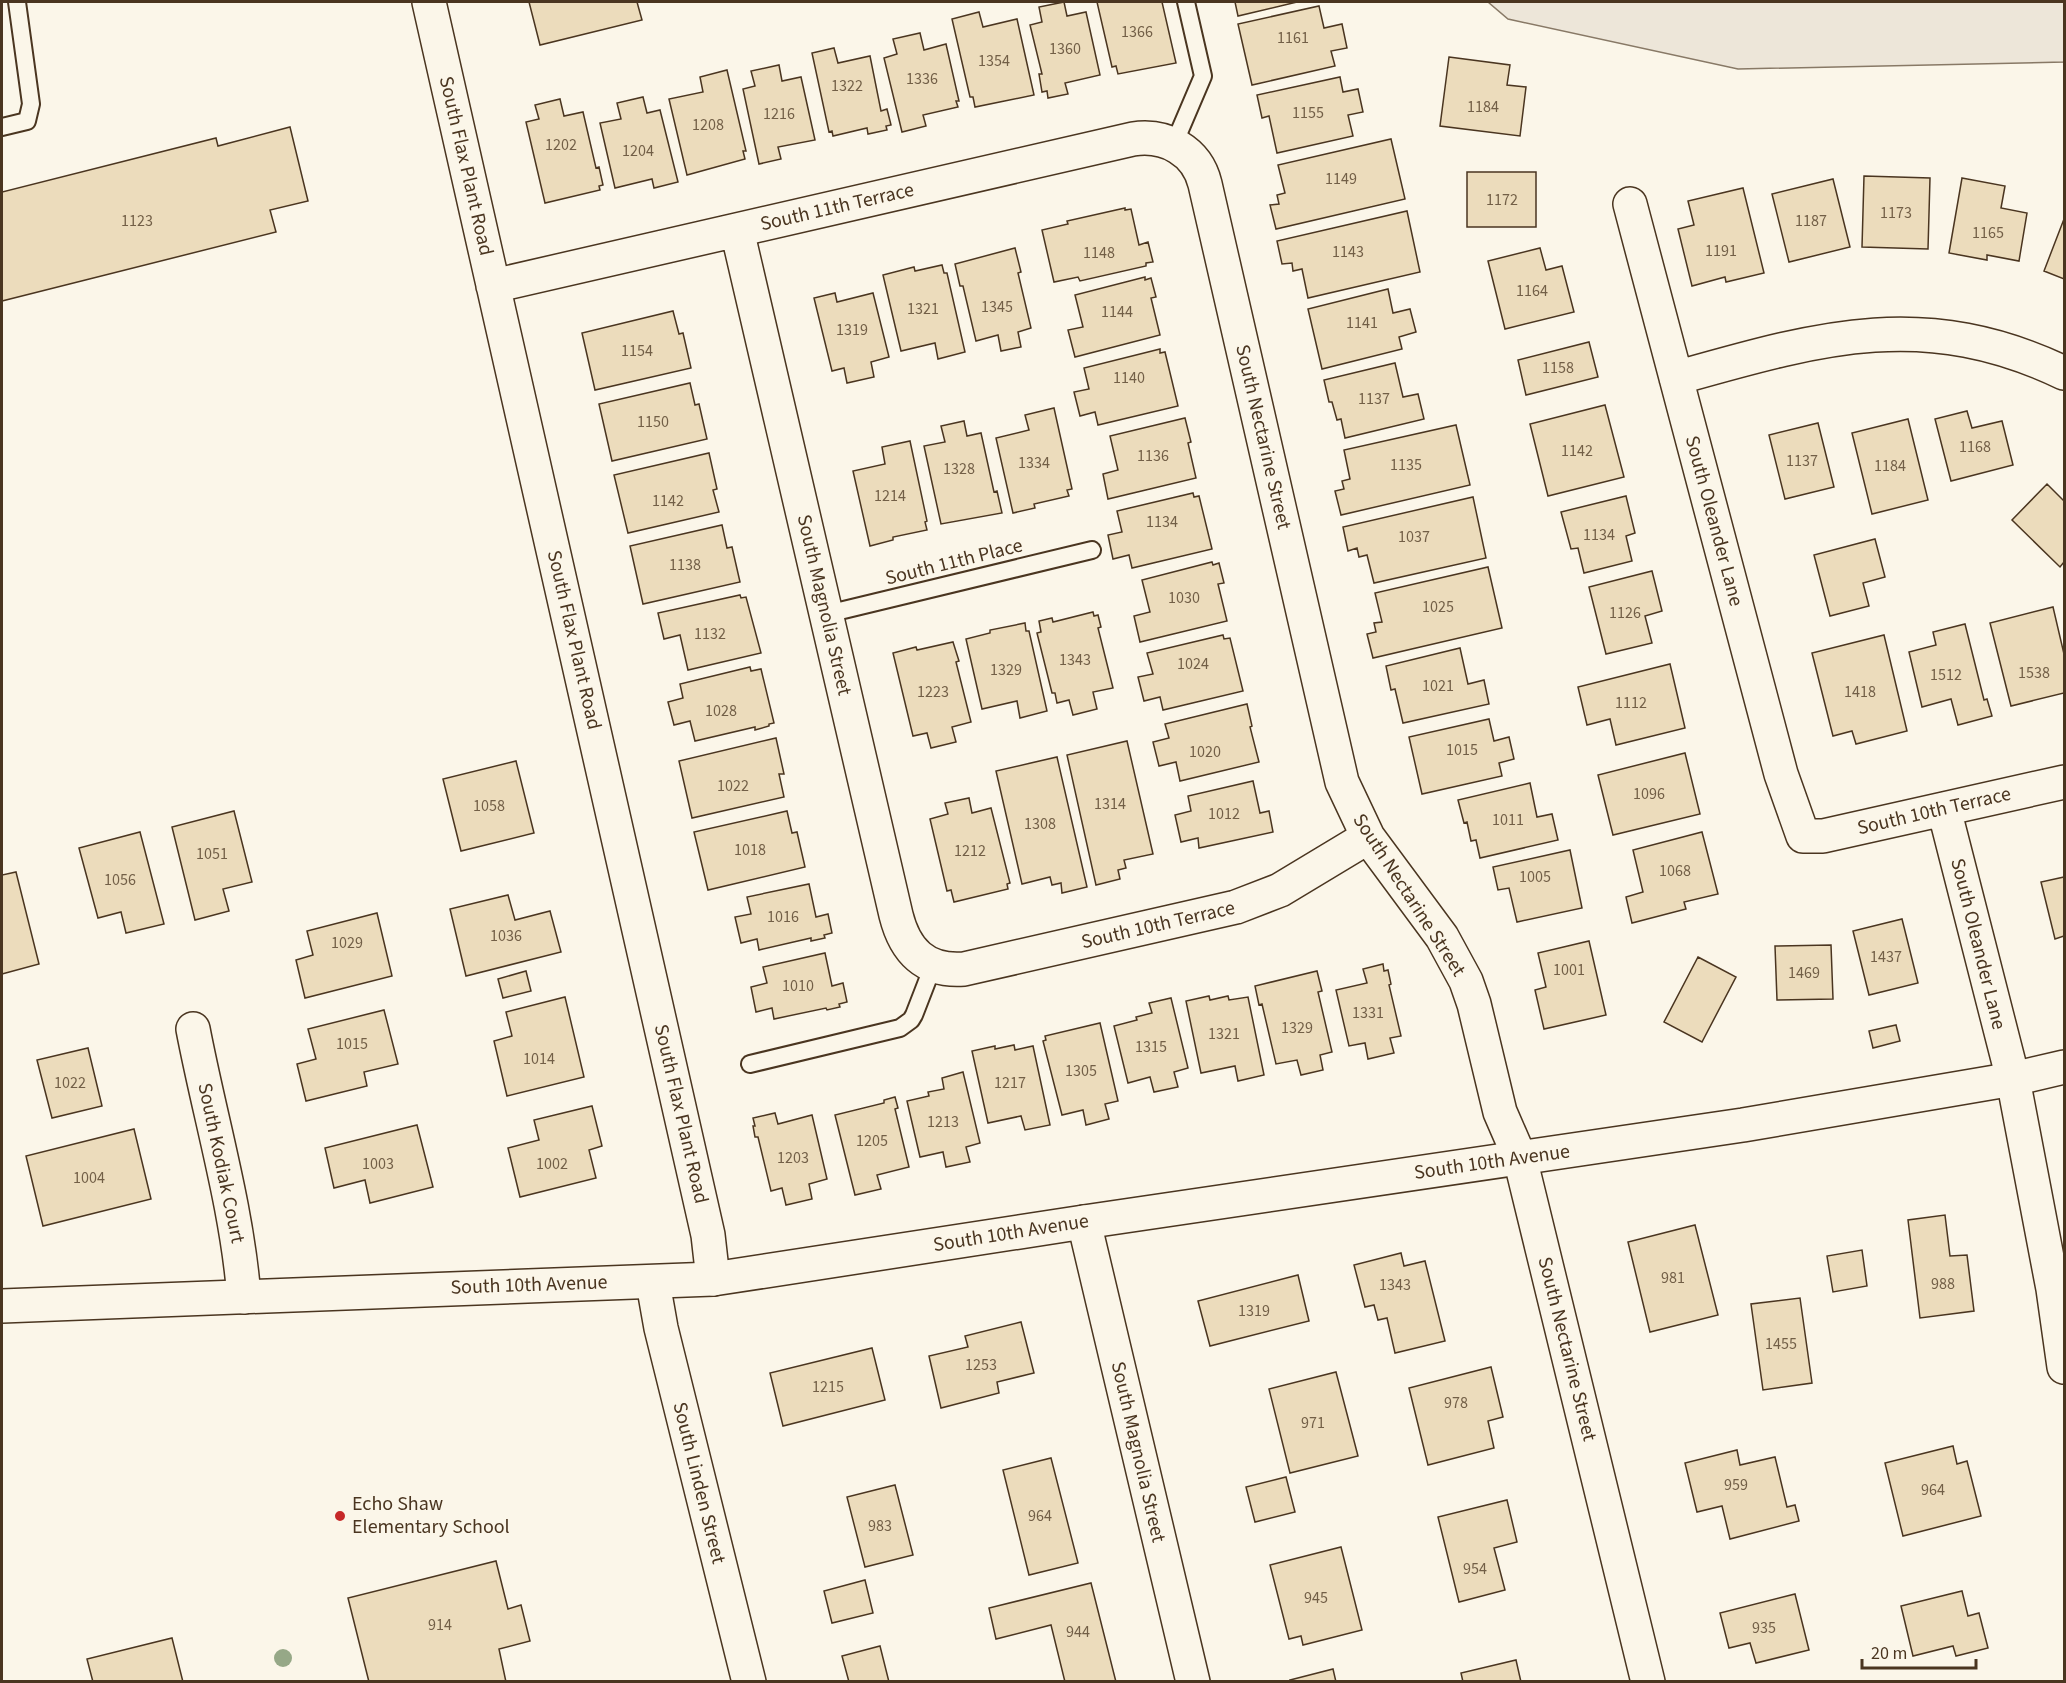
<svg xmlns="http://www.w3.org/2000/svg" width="2066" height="1683" viewBox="0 0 2066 1683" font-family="'Source Sans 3',sans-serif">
<rect width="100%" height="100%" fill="#fbf6e9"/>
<path fill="#ede6d9" stroke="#887966" stroke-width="1.5" d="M1488 2H2064V62L1738 69 1508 19Z"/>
<path fill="#ecdcbc" stroke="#4a3520" stroke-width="1.5" d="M529 2H637L642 20 540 45Z
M1064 2 1067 16 1086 12 1100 75 1065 83 1068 94 1048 98 1047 91 1042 92 1039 74H1042L1030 25 1042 22 1039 7Z
M1097 2H1162L1176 63 1118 74 1116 66 1112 67Z
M1235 2H1297L1238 16Z
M1319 6 1324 28 1342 24 1347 48 1331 51 1335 66 1252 85 1238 24Z
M979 12 983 27 1017 19 1034 95 975 107 973 97H970L952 19Z
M920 33 924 50 946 44 959 101H956L958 107 923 115 926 126 902 132 884 58 897 54 893 39Z
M834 48 838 63 870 56 881 111 887 109 891 125 886 126 887 130 868 134 867 128 833 136 832 131 829 132 812 53Z
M1449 57 1510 65 1507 85 1526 87 1520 136 1440 126Z
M779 65 782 81 801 77 815 140 778 147 781 159 759 164 743 89 755 86 751 71Z
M727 70 746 151H743L745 159 687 175 669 99 703 92 700 77Z
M1340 77 1343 92 1358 89 1363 112 1348 115 1353 136 1277 153 1269 116 1262 118 1257 95Z
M643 97 647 113 660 110 678 182 654 188 652 179 615 188 600 123 621 119 617 103Z
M560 99 564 116 583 112 596 168 599 167 603 185 599 186 600 190 545 203 526 122 539 119 535 105Z
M290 127 308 201 270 210 276 232 2 301V192L216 138 218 146Z
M1391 139 1405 199 1276 229 1270 205 1279 204 1277 195 1285 193 1278 165Z
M1467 172H1536V227H1467Z
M1864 176 1930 178 1928 249 1862 247Z
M1962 178 2005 186 2001 208 2027 213 2019 261 1987 255V260L1949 253Z
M1833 179 1850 247 1789 262 1772 194Z
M1743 188 1764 273 1726 282 1725 277 1692 286 1678 229 1694 225 1688 201Z
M1125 208V210L1131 209 1139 245 1148 242 1153 262 1146 263V266L1080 281 1078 277 1054 282 1042 230 1068 224 1067 221Z
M1407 211 1420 272 1308 298 1302 269 1293 271 1292 263 1282 264 1277 241Z
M2064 219V279L2044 271Z
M1015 248 1021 272 1018 273 1031 328 1018 332 1021 347 1001 351 998 335 976 341 963 286H960L955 264Z
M1540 248 1546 270 1562 266 1574 312 1505 329 1488 261Z
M942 265 944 273H947L965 352 938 359 935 343 901 351 883 275 914 267 915 271Z
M1145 277V280L1151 278 1156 297 1151 298 1160 335 1075 357 1068 330 1083 327 1075 295Z
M1388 289 1393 313 1410 309 1416 332 1399 337 1402 349 1322 369 1308 309Z
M835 293 837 302 873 293 889 357 871 362 874 377 847 383 844 368 832 371 814 298Z
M673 311 679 334 683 333 691 368 595 390 582 333Z
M1589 342 1598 377 1526 395 1518 360Z
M1160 349V353L1165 352 1178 406 1098 425 1095 412 1080 416 1074 392 1089 389 1084 368Z
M1395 363 1403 397 1418 394 1424 419 1345 438 1341 419 1337 420 1332 402H1329L1324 380Z
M690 383 695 405 699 404 707 439 612 461 599 404Z
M1605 405 1624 477 1548 496 1530 424Z
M1054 408 1072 489 1067 490 1069 496 1034 504 1035 508 1013 513 996 438 1029 430 1025 415Z
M1967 411 1972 428 2002 421 2013 465 1951 481 1935 419Z
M1185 418 1191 442 1188 443 1196 478 1108 499 1103 474 1118 470 1110 436Z
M1908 419 1928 500 1872 514 1852 433Z
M964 421 967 436 981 433 994 492 997 491 1002 513 941 524 924 446 945 442 941 426Z
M1818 423 1834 487 1785 499 1769 435Z
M1456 425 1470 485 1341 515 1335 491 1344 489 1342 481 1350 479 1344 450Z
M910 441 927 521 925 522 927 530 893 537V540L870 546 853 471 885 464 882 447Z
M709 453 717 489 713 490 719 512 628 533 614 475Z
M2047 484 2064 501V562L2060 567 2012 520Z
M1193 493 1194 497 1199 496 1212 549 1132 568 1129 555 1113 559 1108 535 1122 532 1117 511Z
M1626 496 1635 533 1626 536 1632 561 1584 573 1578 548 1571 549 1561 512Z
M1473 497 1486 558 1374 583 1367 555 1359 557 1357 548 1348 551 1343 527Z
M722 525 727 548 732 547 740 582 643 604 630 546Z
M1875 539 1885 577 1863 583 1869 606 1830 616 1814 555Z
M1212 562 1213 565 1219 563 1224 583 1218 584 1227 621 1140 642 1134 616 1150 612 1142 580Z
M1488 567 1502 628 1373 658 1367 634 1376 632 1374 623 1382 622 1375 593Z
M1652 571 1662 611 1645 616 1652 643 1606 654 1589 587Z
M740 595 741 598 746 597 761 653 688 670 680 635 664 639 658 613Z
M2053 607 2064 654V693L2011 706 1990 623Z
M1093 612 1094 616 1098 615 1101 627 1098 628 1113 688 1093 692 1097 709 1073 715 1069 700 1057 703 1055 693H1052L1037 633 1041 632 1039 621 1052 618 1053 622Z
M1025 623 1026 631H1029L1047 711 1020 718 1017 701 982 709 966 639 990 633V630Z
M1965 624 1984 700 1987 699 1992 716 1958 725 1951 699 1922 707 1909 652 1936 645 1933 632Z
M1223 635 1224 639 1230 638 1243 691 1163 710 1160 697 1144 701 1138 677 1153 674 1147 653Z
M1884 635 1907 731 1856 744 1852 731 1833 736 1812 653Z
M953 642 959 661 956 662 971 722 952 727 956 742 931 748 927 733 913 736 893 653 916 647 917 650Z
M1460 648 1468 684 1484 680 1489 704 1403 723 1395 689 1391 690 1386 666Z
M1670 664 1685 728 1616 745 1610 719 1587 725 1578 687Z
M750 667 751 671 761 669 774 723 769 724V726L755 730V727L695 741 690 721 674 725 668 702 683 698 680 684Z
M1247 704 1252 726 1250 727 1259 762 1180 781 1176 762 1159 766 1153 742 1169 738 1165 724Z
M1489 719 1494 741 1509 737 1514 759 1499 763 1502 776 1422 794 1409 737Z
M776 738 784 774H779L784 797 692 818 679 761Z
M1127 741 1153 854 1124 860 1126 868 1118 870 1120 879 1096 885 1067 755Z
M1685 753 1700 814 1613 835 1598 775Z
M1057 757 1087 887 1062 893 1061 883 1052 885 1050 877 1022 884 996 771Z
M516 761 534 833 461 851 443 779Z
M1253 781 1260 813 1269 811 1273 832 1199 848 1198 838 1181 842 1175 815 1191 811 1188 796Z
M1530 783 1537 817 1552 814 1558 840 1480 858 1476 840 1471 841 1467 822 1464 823 1458 800Z
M969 798 972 813 991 808 1010 883 1007 884 1008 889 954 902 951 890 947 891 930 819 948 814 945 803Z
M234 811 252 882 223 889 229 911 195 920 172 827Z
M787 811 792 833 797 832 805 867 708 890 694 832Z
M140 832 164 924 126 933 121 912 98 918 79 848Z
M1702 832 1718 894 1684 902 1686 909 1632 923 1626 897 1643 892 1633 850Z
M1570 850 1582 908 1517 922 1509 888 1498 890 1493 867Z
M16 872 39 964 2 974V875Z
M2064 877V936L2055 939 2041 882Z
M809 884 816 917 828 914 832 933 824 935 825 938 811 941V938L759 950 757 939 741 943 735 917 751 914 747 897Z
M508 895 515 920 550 911 561 952 466 976 450 909Z
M377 913 392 976 305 998 296 960 313 955 307 931Z
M1902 919 1918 983 1869 995 1853 931Z
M1589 941 1606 1015 1544 1029 1535 990 1546 987 1538 953Z
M1831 945 1833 999 1777 1000 1775 946Z
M825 953 832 986 843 983 847 1002 839 1004 840 1007 827 1010 826 1008 774 1019 772 1008 756 1012 751 987 767 983 763 967Z
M1698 957 1736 977 1702 1042 1664 1022Z
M1383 964 1384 971 1388 970 1391 984 1389 985 1401 1036 1390 1038 1394 1053 1368 1059 1365 1043 1349 1046 1336 990 1367 983 1363 969Z
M526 971 531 991 503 998 498 979Z
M1317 971 1322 991 1318 992 1332 1052 1320 1055 1323 1070 1301 1075 1297 1060 1276 1064 1262 1004 1259 1005 1255 986Z
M1209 996 1210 1000 1228 996 1229 1000 1248 997 1264 1075 1238 1081 1235 1066 1201 1073 1186 1001Z
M565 997 584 1077 507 1096 494 1041 512 1036 506 1012Z
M1171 998 1188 1068 1174 1072 1178 1087 1154 1092 1150 1077 1128 1083 1114 1026 1137 1020 1136 1017 1152 1013 1149 1003Z
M384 1010 398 1064 364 1072 367 1086 306 1101 297 1064 316 1059 308 1029Z
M1100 1023 1118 1101 1105 1104 1109 1119 1086 1125 1083 1110 1062 1115 1043 1041 1046 1040 1045 1036Z
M1896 1025 1900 1041 1873 1048 1869 1031Z
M1014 1045 1015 1050 1033 1046 1050 1125 1025 1130 1021 1116 988 1123 972 1051 995 1046V1049Z
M88 1048 102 1106 52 1118 37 1060Z
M963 1072 980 1143 966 1147 970 1162 946 1167 943 1152 920 1157 907 1101 929 1096 928 1092 944 1089 942 1078Z
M895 1097 898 1108 895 1109 909 1167 877 1175 881 1189 855 1195 835 1115 884 1103V1100Z
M592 1106 602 1146 589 1150 596 1178 520 1197 508 1148 539 1140 534 1120Z
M775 1113 778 1124 812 1115 827 1179 809 1184 812 1199 786 1205 782 1188 771 1191 758 1137H755L753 1126H755L753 1118Z
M417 1125 433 1187 370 1203 365 1180 334 1188 325 1148Z
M134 1129 151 1199 43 1226 26 1156Z
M1945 1215 1950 1256 1967 1255 1974 1311 1920 1318 1908 1220Z
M1695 1225 1718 1315 1650 1332 1628 1242Z
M1862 1250 1867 1286 1833 1292 1827 1256Z
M1401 1253 1404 1266 1425 1261 1445 1341 1395 1353 1387 1318 1378 1320 1374 1305 1365 1307 1354 1265Z
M1298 1275 1309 1321 1210 1346 1198 1301Z
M1800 1298 1812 1383 1763 1390 1751 1304Z
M1021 1322 1034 1373 997 1382 999 1393 941 1408 929 1356 968 1347 965 1336Z
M872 1348 885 1400 783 1426 770 1373Z
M1491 1367 1503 1417 1488 1421 1494 1448 1428 1465 1409 1388Z
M1336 1372 1358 1456 1290 1473 1269 1389Z
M1953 1446 1957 1464 1967 1461 1981 1516 1903 1536 1885 1463Z
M1737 1450 1740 1465 1775 1457 1787 1507 1795 1505 1799 1521 1730 1539 1722 1506 1697 1512 1685 1463Z
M1051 1458 1078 1563 1029 1575 1003 1470Z
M1286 1477 1295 1512 1255 1522 1246 1487Z
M895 1485 913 1555 865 1567 847 1497Z
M1507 1500 1517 1542 1494 1548 1505 1590 1459 1602 1438 1517Z
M1341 1547 1362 1630 1303 1645 1301 1636 1289 1639 1270 1565Z
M496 1561 508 1609 521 1605 530 1641 499 1649 506 1682H369L348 1598Z
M865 1580 873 1613 832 1623 824 1591Z
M1091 1583 1116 1682H1065L1051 1625 996 1639 989 1608Z
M1962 1591 1968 1616 1979 1613 1988 1648 1956 1656 1953 1646 1913 1656 1901 1606Z
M1795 1594 1809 1650 1756 1663 1750 1643 1729 1648 1720 1613Z
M172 1638 183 1682H93L87 1659Z
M880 1646 889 1682H849L842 1656Z
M1516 1660 1521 1682H1463L1461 1673Z
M1333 1669 1336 1682H1291L1290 1680Z"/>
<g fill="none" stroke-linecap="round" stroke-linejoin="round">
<g stroke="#4a3520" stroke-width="20">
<path id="lane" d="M2 127 27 121 31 104 17 2
M1174 144 1203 76 1186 2
M827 614 1092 550
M750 1064 900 1028 911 1020 914 1015 933 966"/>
</g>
<g stroke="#4a3520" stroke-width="36">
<path id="street" d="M429 2 708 1235 713 1279
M1630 204 1781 774 1803 836H1823L2064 782
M737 230 896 915C905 951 925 972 964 969L1236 907 1280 890 1368 837
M493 286 1133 139C1166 134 1197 151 1205 184L1342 782 1368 837 1442 937 1466 981 1474 1004 1500 1112 1520 1158 1648 1682
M1676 378C1818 338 1924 306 2064 373
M1944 809 2013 1079 2053 1289 2064 1367
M193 1029C210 1118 237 1207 244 1297
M1084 1222 1193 1682
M653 1283 661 1328 749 1682"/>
</g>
<g stroke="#4a3520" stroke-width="36">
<path id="secondary" d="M2 1306 713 1279 1084 1222 1743 1125 2013 1079 2064 1067"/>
</g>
<use href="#lane" stroke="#fbf6e9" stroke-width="16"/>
<use href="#street" stroke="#fbf6e9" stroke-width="33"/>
<use href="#secondary" stroke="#fbf6e9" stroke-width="33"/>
</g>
<circle fill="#96a887" cx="283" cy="1658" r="9"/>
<circle fill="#c62828" stroke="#fbf6e9" stroke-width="2" cx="340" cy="1516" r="6"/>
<g text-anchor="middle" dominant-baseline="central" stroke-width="4.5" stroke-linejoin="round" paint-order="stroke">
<g font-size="16" fill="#725f47">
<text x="1137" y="32">1366</text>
<text x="1293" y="38">1161</text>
<text x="1065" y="49">1360</text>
<text x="994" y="61">1354</text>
<text x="922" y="79">1336</text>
<text x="847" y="86">1322</text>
<text x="1483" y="107">1184</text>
<text x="1308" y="113">1155</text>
<text x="779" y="114">1216</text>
<text x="708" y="125">1208</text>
<text x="561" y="145">1202</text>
<text x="638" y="151">1204</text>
<text x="1341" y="179">1149</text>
<text x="1502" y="200">1172</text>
<text x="1896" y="213">1173</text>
<text x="137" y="221">1123</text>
<text x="1811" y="221">1187</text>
<text x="1988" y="233">1165</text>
<text x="1721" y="251">1191</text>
<text x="1348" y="252">1143</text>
<text x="1099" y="253">1148</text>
<text x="1532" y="291">1164</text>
<text x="997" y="307">1345</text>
<text x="923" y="309">1321</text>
<text x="1117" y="312">1144</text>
<text x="1362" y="323">1141</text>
<text x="852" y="330">1319</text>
<text x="637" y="351">1154</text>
<text x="1558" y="368">1158</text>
<text x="1129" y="378">1140</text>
<text x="1374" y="399">1137</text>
<text x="653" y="422">1150</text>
<text x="1975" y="447">1168</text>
<text x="1577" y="451">1142</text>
<text x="1153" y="456">1136</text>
<text x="1802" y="461">1137</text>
<text x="1034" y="463">1334</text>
<text x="1406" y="465">1135</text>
<text x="1890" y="466">1184</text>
<text x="959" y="469">1328</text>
<text x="890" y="496">1214</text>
<text x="668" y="501">1142</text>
<text x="1162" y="522">1134</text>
<text x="1599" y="535">1134</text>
<text x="1414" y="537">1037</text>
<text x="685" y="565">1138</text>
<text x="1184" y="598">1030</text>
<text x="1438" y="607">1025</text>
<text x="1625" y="613">1126</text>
<text x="710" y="634">1132</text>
<text x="1075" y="660">1343</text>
<text x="1193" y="664">1024</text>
<text x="1006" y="670">1329</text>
<text x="2034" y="673">1538</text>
<text x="1946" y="675">1512</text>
<text x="1438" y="686">1021</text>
<text x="933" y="692">1223</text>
<text x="1860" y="692">1418</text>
<text x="1631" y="703">1112</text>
<text x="721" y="711">1028</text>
<text x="1462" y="750">1015</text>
<text x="1205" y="752">1020</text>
<text x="733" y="786">1022</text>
<text x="1649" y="794">1096</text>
<text x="1110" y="804">1314</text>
<text x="489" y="806">1058</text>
<text x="1224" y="814">1012</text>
<text x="1508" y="820">1011</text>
<text x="1040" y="824">1308</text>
<text x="750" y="850">1018</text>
<text x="970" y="851">1212</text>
<text x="212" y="854">1051</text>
<text x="1675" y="871">1068</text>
<text x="1535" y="877">1005</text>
<text x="120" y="880">1056</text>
<text x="783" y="917">1016</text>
<text x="506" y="936">1036</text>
<text x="347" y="943">1029</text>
<text x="1886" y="957">1437</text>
<text x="1569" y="970">1001</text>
<text x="1804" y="973">1469</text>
<text x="798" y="986">1010</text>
<text x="1368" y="1013">1331</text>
<text x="1297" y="1028">1329</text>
<text x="1224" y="1034">1321</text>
<text x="352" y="1044">1015</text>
<text x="1151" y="1047">1315</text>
<text x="539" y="1059">1014</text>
<text x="1081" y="1071">1305</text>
<text x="70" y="1083">1022</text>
<text x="1010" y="1083">1217</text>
<text x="943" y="1122">1213</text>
<text x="872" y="1141">1205</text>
<text x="793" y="1158">1203</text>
<text x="378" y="1164">1003</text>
<text x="552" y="1164">1002</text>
<text x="89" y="1178">1004</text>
<text x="1673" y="1278">981</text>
<text x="1943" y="1284">988</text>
<text x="1395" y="1285">1343</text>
<text x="1254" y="1311">1319</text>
<text x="1781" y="1344">1455</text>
<text x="981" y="1365">1253</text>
<text x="828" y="1387">1215</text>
<text x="1456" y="1403">978</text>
<text x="1313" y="1423">971</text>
<text x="1736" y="1485">959</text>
<text x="1933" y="1490">964</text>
<text x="1040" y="1516">964</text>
<text x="880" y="1526">983</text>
<text x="1475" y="1569">954</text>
<text x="1316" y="1598">945</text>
<text x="440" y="1625">914</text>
<text x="1764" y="1628">935</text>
<text x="1078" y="1632">944</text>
</g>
<g font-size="20" fill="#4a3520" stroke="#fbf6e9">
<text transform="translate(466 166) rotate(77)">South Flax Plant Road</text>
<text transform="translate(837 207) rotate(-13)">South 11th Terrace</text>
<text transform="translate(1263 437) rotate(77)">South Nectarine Street</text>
<text transform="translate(1714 521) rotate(75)">South Oleander Lane</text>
<text transform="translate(954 562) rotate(-14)">South 11th Place</text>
<text transform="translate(824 605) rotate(77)">South Magnolia Street</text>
<text transform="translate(574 640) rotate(77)">South Flax Plant Road</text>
<text transform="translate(1934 811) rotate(-13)">South 10th Terrace</text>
<text transform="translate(1409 895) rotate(57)">South Nectarine Street</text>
<text transform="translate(1158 925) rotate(-13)">South 10th Terrace</text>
<text transform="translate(1978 944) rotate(76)">South Oleander Lane</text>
<text transform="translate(681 1114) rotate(77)">South Flax Plant Road</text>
<text transform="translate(1492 1162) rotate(-8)">South 10th Avenue</text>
<text transform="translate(221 1163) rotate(78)">South Kodiak Court</text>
<text transform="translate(1011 1233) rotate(-9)">South 10th Avenue</text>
<text transform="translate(529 1285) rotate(-2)">South 10th Avenue</text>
<text transform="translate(1567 1349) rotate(76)">South Nectarine Street</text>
<text transform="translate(1138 1452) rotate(77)">South Magnolia Street</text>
<text transform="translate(699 1483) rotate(76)">South Linden Street</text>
</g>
<g font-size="20" fill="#4a3520" stroke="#fbf6e9" text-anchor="start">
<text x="352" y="1504">Echo Shaw<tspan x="352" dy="23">Elementary School</tspan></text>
</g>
</g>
<rect width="2066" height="1683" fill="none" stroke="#4a3520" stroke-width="6"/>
<path d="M1862 1659v9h114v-9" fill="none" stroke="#4a3520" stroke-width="3"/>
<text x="1871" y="1659" font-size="18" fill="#4a3520" stroke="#fbf6e9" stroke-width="4.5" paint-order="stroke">20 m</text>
</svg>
